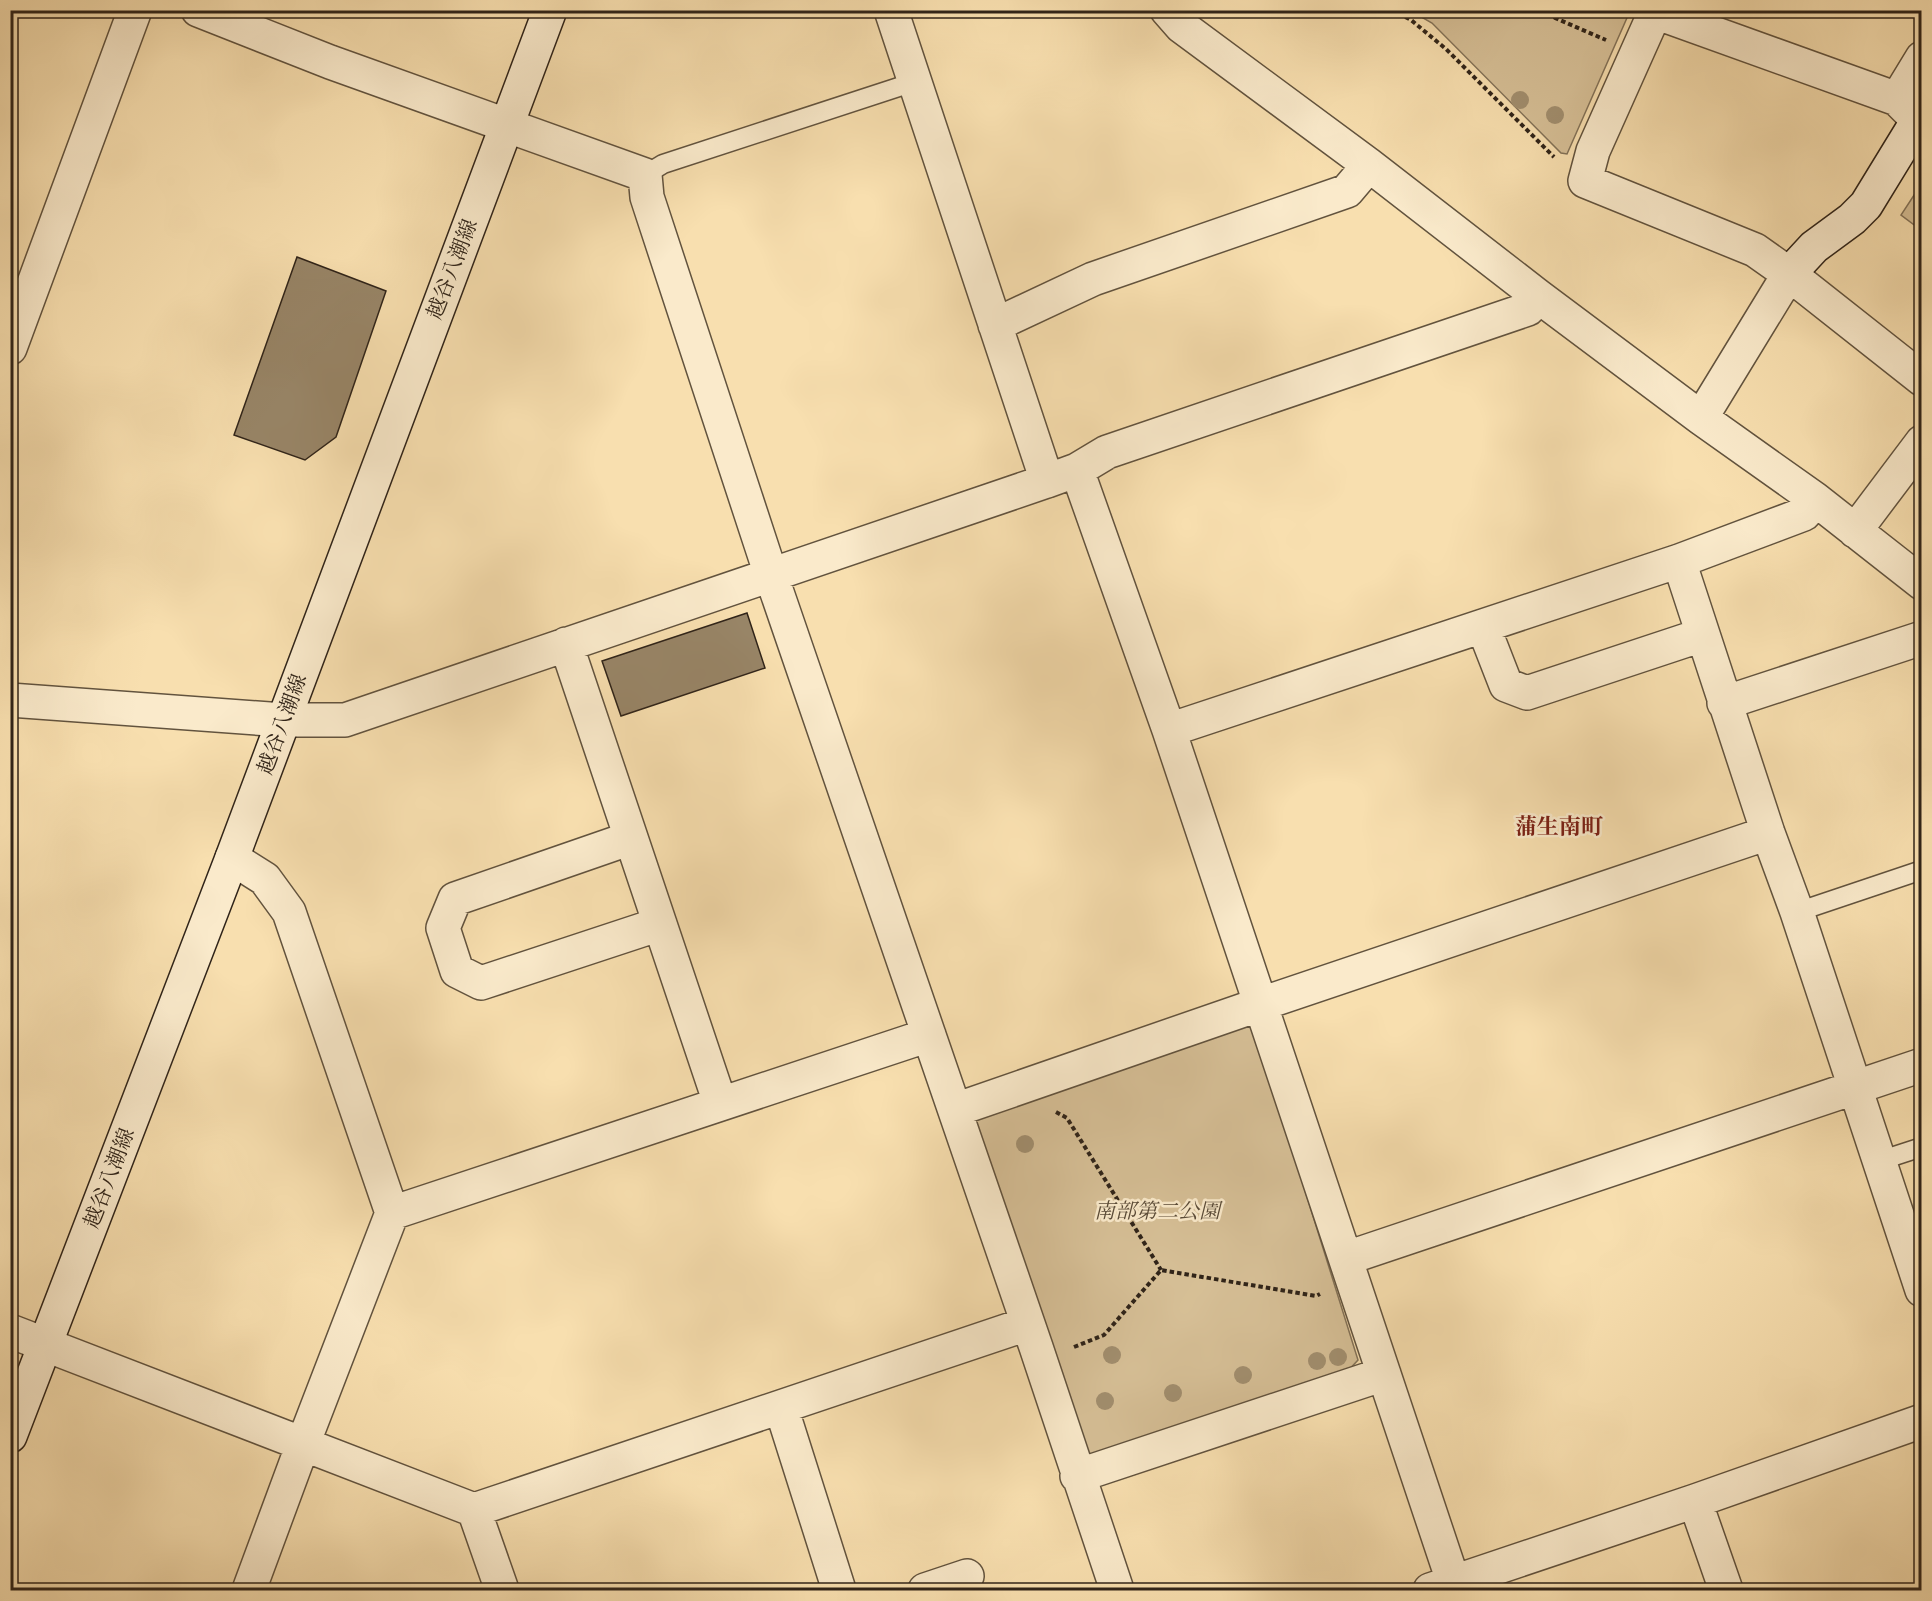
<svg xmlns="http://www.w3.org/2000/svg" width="1932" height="1601" viewBox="0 0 1932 1601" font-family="'IM FELL Great Primer','Noto Serif JP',serif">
<rect width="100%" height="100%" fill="#f8dfaf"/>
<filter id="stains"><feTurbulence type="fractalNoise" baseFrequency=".00333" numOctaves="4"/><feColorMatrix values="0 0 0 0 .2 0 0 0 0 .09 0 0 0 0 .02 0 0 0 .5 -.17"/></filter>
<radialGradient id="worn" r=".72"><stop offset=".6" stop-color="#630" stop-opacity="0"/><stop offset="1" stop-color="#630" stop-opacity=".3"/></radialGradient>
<path fill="#d6bf96" stroke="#837258" stroke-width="1.5" d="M1411 11H1630L1567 154 1561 153 1432 23Z
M1920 186 1922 188 1921 230 1901 215Z
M1252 1021 1358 1360 1345 1374 1084 1458 972 1119Z"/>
<path fill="#988567" stroke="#302419" stroke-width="1.5" d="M297 257 386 291 336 437 305 460 234 435Z
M747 613 765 668 621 716 602 661Z"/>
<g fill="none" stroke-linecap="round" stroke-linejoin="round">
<g stroke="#62533e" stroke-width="21">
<path id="lane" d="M645 175 663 164 914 82
M1797 912 1922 870
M1879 1161 1922 1147"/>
</g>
<g stroke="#62533e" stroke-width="36">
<path id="street" d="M198 10 330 62 645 175 647 197 771 575 1036 1347 1117 1590
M891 10 1047 481
M1167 10 1181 26 1369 165 1538 296 1701 418 1815 499 1922 583
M1656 10 1593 151 1585 181 1755 250 1789 274 1922 379
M1655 12 1897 99
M1912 114 1897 99 1922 58
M995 325 1093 279 1347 191 1369 165
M10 348 135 10
M1701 418 1789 274
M1077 470 1169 730 1456 1590
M1855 531 1922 442
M1679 561 1768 833 1797 912 1922 1290
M1483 626 1506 685 1527 693 1702 635
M566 644 720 1103
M10 700 283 720H345L1047 481 1077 470 1107 452 1528 309 1538 296
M1724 703 1922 638
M1169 730 1679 561 1804 514 1815 499
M631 838 455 899 443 928 457 971 481 983 660 924
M232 858 265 879 289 912 392 1213
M955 1110 1261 1004 1768 833
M1347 1258 1922 1065
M10 1331 474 1510 1027 1324
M781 1407 839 1590
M1077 1476 1384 1374
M1695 1501 1726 1590
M474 1510 502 1590
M249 1590 303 1444 392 1213 929 1035
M925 1590 967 1576
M1430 1590 1695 1501 1922 1421"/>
</g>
<g stroke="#302419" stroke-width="36">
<path id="secondary" d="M1789 274 1814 247 1852 219 1866 205 1918 120
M10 1436 232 858 550 10"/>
</g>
<path stroke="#302419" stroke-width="4" stroke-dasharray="4.5 3" stroke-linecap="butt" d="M1392 10 1411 20 1446 49 1554 157
M1553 10 1555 18 1606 40
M1056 1112 1067 1118 1161 1270
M1074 1347 1104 1335 1161 1270 1316 1296 1320 1294"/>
<use href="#lane" stroke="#faeacb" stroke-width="18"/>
<use href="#street" stroke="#faeacb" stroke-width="33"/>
<use href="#secondary" stroke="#faeacb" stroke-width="33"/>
</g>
<g fill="#a18e6e">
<circle cx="1520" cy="100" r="9"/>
<circle cx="1555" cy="115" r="9"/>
<circle cx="1025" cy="1144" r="9"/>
<circle cx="1112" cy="1355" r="9"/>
<circle cx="1338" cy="1357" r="9"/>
<circle cx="1317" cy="1361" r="9"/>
<circle cx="1243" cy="1375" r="9"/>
<circle cx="1173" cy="1393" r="9"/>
<circle cx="1105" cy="1401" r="9"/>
</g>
<g text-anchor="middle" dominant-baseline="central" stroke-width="5" stroke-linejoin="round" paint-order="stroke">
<g font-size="21" fill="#302419" stroke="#faeacb">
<text transform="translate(452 269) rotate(-69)">越谷八潮線</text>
<text transform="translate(282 724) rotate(-70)">越谷八潮線</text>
<text transform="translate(109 1178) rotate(-69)">越谷八潮線</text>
</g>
<g font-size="21" font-style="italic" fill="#5a4b38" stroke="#faeacb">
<text x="1157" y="1211">南部第二公園</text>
</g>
<g font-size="22" font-weight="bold" fill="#7a1f14" stroke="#faeacb">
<text x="1559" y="826">蒲生南町</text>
</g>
</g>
<rect width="1932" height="1601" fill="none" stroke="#f8dfaf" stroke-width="36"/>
<rect x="12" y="12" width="1908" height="1577" fill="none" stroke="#302419" stroke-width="3"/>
<rect x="18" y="18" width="1896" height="1565" fill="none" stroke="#302419" stroke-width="1.5"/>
<rect width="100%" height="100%" filter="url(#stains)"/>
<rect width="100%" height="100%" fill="url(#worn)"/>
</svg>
